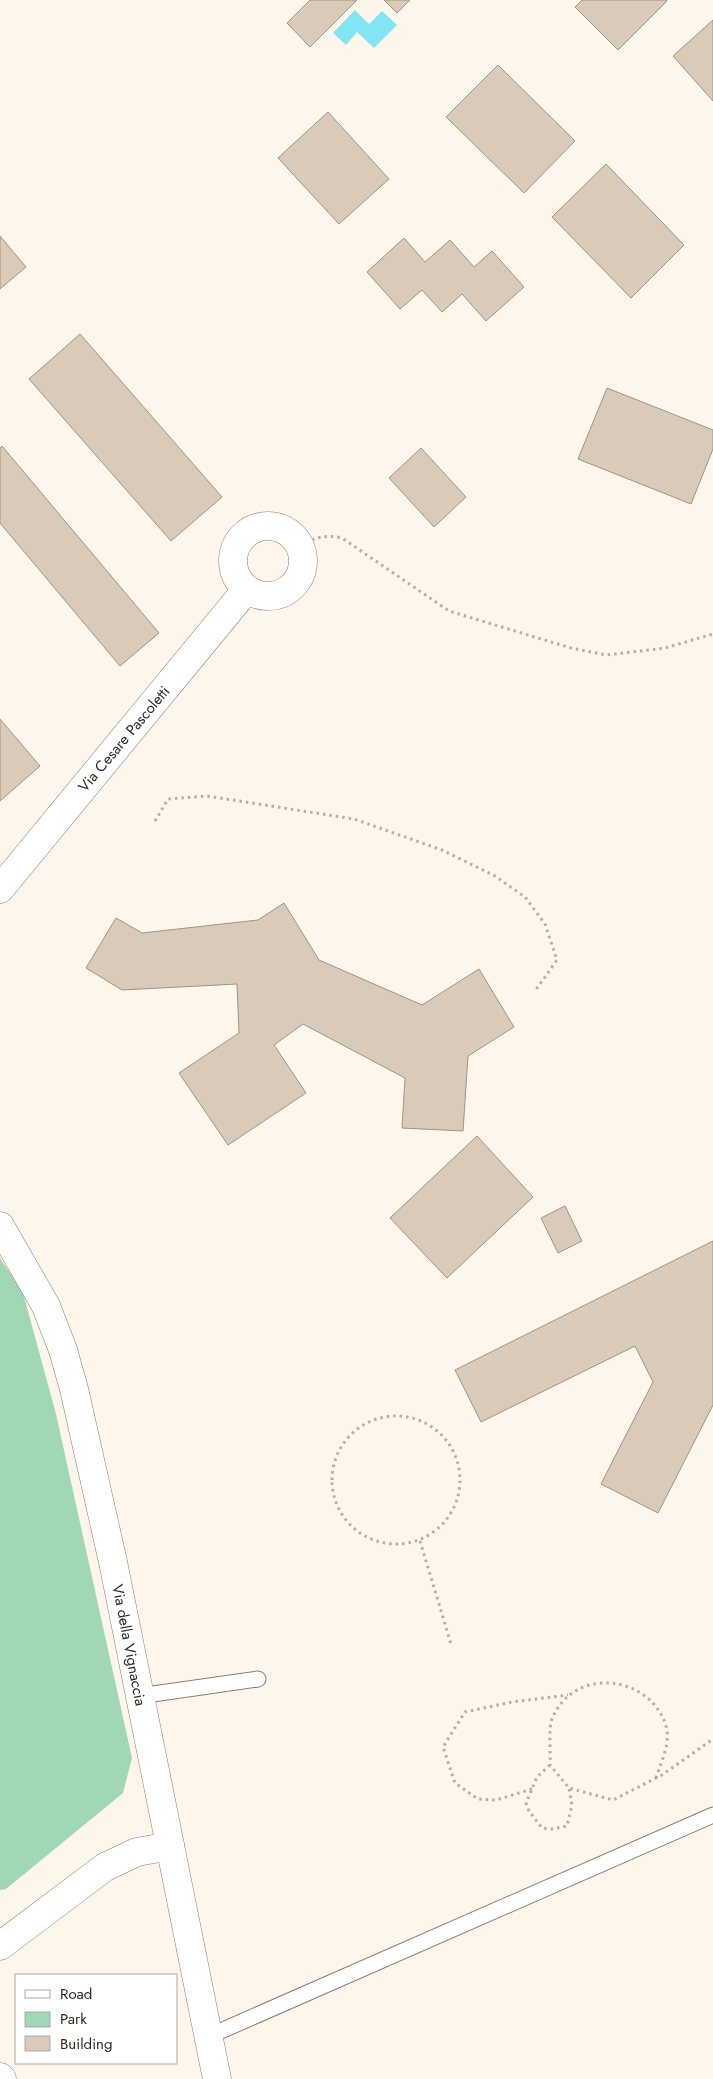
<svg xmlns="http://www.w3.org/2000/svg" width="713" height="2079" viewBox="0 0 713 2079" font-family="Jost,sans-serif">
<rect width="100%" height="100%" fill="#fef5eb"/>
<path fill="#a0d8b4" d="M0 1258 23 1293 56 1414 132 1758 123 1793 6 1889 0 1890Z"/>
<path fill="#81e5f3" d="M355 10 369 24 382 11 397 25 374 48 357 32 346 45 333 33Z"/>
<path fill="#d9caba" stroke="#a19383" d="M310 0H357L310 47 287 23Z
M384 0H410L397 13Z
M582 0H666L667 1 618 50 575 7Z
M713 20V101L673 56Z
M498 65 575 141 524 193 446 117Z
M328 112 389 179 339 224 278 158Z
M606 164 684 245 631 298 552 217Z
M0 236 26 267 0 289Z
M404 238 425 262 450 240 474 267 492 251 524 287 486 321 462 294 442 312 422 290 400 309 367 272Z
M80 334 222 497 171 541 29 379Z
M607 388 713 430V449L691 504 578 459Z
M2 446 159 633 120 666 0 523V448Z
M421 448 466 497 434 527 389 478Z
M0 719 40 766 0 801Z
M284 903 319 960 422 1005 479 969 514 1027 468 1056 463 1131 402 1128 405 1078 303 1024 274 1045 306 1093 228 1145 179 1073 239 1033 237 984 122 990 86 968 116 918 142 933 258 920Z
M477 1136 533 1197 447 1278 390 1218Z
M565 1206 582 1241 558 1253 541 1218Z
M713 1241V1405L658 1513 601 1484 653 1382 635 1346 481 1422 455 1370Z"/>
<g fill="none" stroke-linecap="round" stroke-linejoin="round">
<g stroke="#8b7d6e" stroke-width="17">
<path id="service" d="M139 1696 258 1679
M207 2037 713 1815"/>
</g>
<g stroke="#8b7d6e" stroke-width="29">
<path id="minor" d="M233 561a35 35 0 1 1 70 0a35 35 0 1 1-70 0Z
M0 889 247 589
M0 1946 105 1867 137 1852 170 1846
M0 2077 2 2079"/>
</g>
<g stroke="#8b7d6e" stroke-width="29">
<path id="tertiary" d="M0 1226 46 1306 63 1350 74 1389 113 1562 217 2079"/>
</g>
<path stroke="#b5aea5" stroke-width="3" stroke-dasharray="2.5 4" stroke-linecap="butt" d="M300 545C315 538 325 534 342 538L449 611 571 648 606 655 665 648 713 634
M155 821 168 799 207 796 354 819 442 850 495 876 525 897 545 924 557 960 535 991
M332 1480a64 64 0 1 1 128 0a64 64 0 1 1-128 0Z
M420 1541 451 1644
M550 1765 537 1777 526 1803 529 1811 542 1828 552 1829 567 1826 572 1805 569 1788
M656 1778C661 1762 671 1743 666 1726 650 1674 573 1666 552 1719 548 1729 551 1753 550 1765L569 1788 613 1800 662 1775 713 1739
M532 1789 496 1800 478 1799 455 1783 443 1747 465 1712 512 1702 568 1695"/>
<use href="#service" stroke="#fff" stroke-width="15"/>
<use href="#minor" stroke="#fff" stroke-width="28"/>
<use href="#tertiary" stroke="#fff" stroke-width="28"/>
</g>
<g text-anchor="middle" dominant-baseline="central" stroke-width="4" stroke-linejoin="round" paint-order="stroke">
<g font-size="15" fill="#2f2923" stroke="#fff">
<text transform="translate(124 739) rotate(-50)">Via Cesare Pascoletti</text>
<text transform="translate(129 1645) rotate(79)">Via della Vignaccia</text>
</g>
</g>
<rect x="15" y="1974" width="162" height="90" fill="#ffffff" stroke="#aca9a7"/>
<rect x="25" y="1990" width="25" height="8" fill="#ffffff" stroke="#aca9a7"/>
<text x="60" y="1999" font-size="15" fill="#2f2923">Road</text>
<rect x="25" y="2012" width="25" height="15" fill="#a0d8b4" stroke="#aca9a7"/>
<text x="60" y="2024" font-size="15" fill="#2f2923">Park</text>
<rect x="25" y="2036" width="25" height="15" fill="#d9caba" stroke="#aca9a7"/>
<text x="60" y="2049" font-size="15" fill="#2f2923">Building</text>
</svg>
